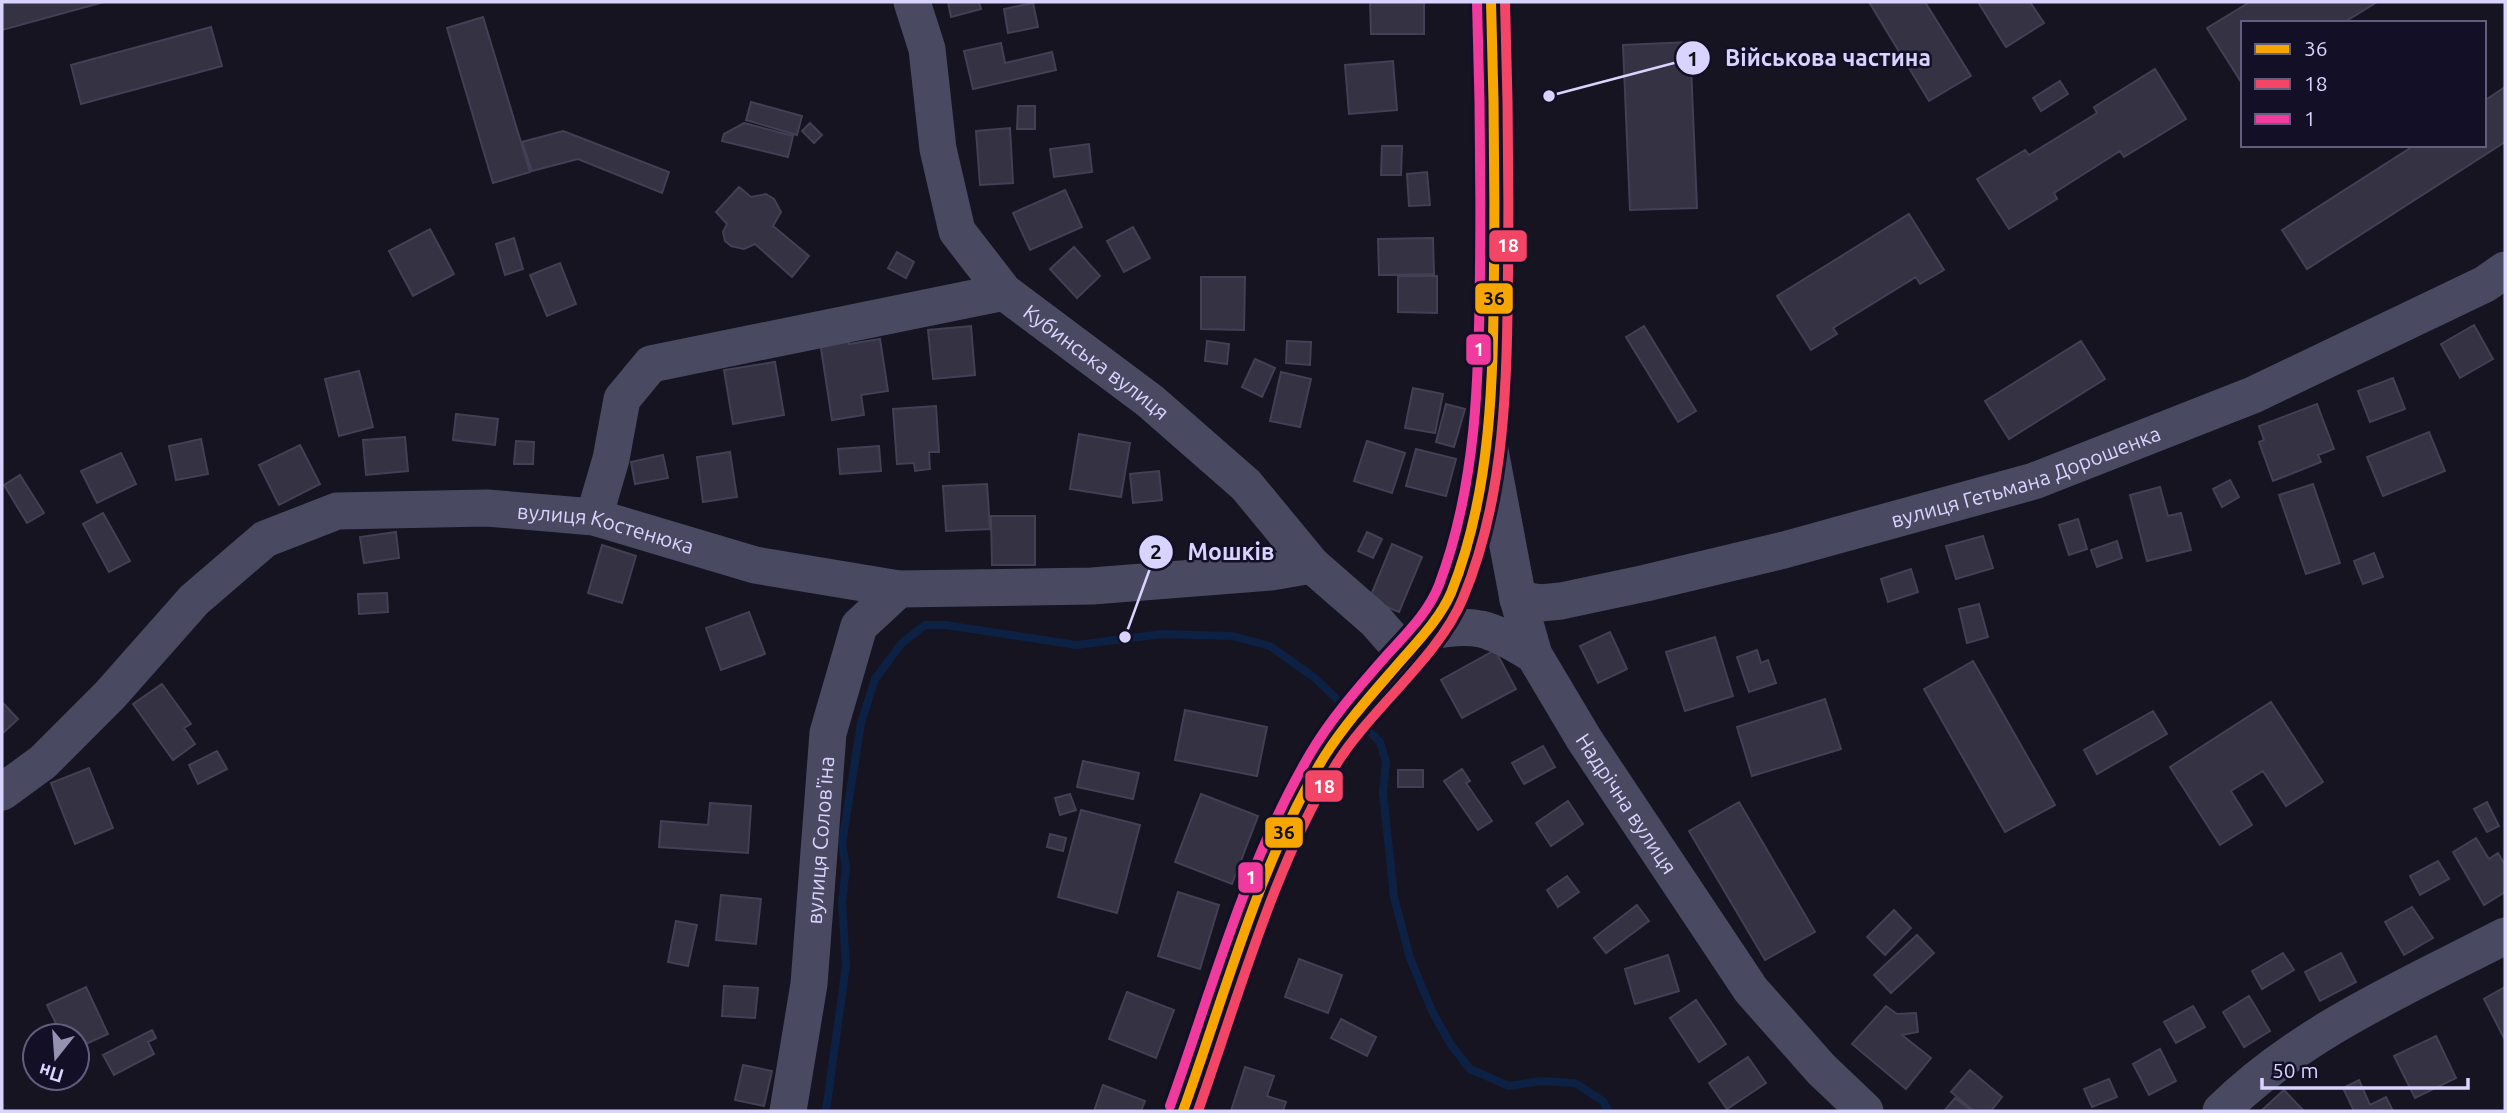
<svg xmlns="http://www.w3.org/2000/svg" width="2507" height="1113" viewBox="0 0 2507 1113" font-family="Ubuntu,sans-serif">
<rect width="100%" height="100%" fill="#161421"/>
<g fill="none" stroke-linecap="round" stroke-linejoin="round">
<path stroke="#0d2144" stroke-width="8" d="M1360 722 1380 742 1386 762 1383 793 1394 897 1410 958 1432 1011 1451 1045 1470 1069 1509 1086 1540 1081 1575 1083 1603 1101 1608 1111
M826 1111 846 965 842 903 846 867 842 843 861 723 875 679 902 643 925 625H945L1077 645 1162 634 1232 636 1270 646 1315 678 1346 708"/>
</g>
<path fill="#343243" stroke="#433f54" stroke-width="2" d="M2 2H104L2 30Z
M948 2H979L981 9 951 17Z
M1370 2H1424V34H1371Z
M1869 2H1925L1971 76 1929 101Z
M1978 2H2030L2044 23 2006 47Z
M2250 2H2377L2343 23H2243V85L2207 28Z
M1033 3 1038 27 1008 33 1004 9Z
M483 17 530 172 493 183 447 28Z
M211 27 222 66 81 104 71 65Z
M1690 42 1697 208 1630 210 1623 45Z
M1001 43 1005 63 1052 52 1056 70 973 89 964 51Z
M1393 61 1397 110 1349 114 1345 65Z
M2155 69 2186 119 2124 157 2120 151 2054 193 2057 199 2009 229 1977 179 2025 150 2029 155 2097 113 2094 107Z
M2060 81 2068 94 2041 111 2033 98Z
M2505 87V142L2307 269 2282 230 2415 145H2484V101Z
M751 102 802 116 797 135 746 120Z
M1018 106H1035V129H1017Z
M744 123 793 136 788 157 722 141 724 134Z
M810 123 822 135 814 143 802 131Z
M1010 128 1013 183 980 185 976 131Z
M563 131 669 172 662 193 578 159 532 171 522 142Z
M1089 144 1092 172 1054 177 1050 149Z
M1382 146H1402L1401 175H1381Z
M1427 172 1430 205 1409 206 1407 174Z
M739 187 751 197 766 194 774 199 781 212 773 226 809 256 792 277 755 244 744 249 731 246 725 241 723 232 727 224 716 212Z
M1065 190 1082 227 1030 250 1013 213Z
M1909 214 1944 270 1920 284 1916 277 1833 328 1837 334 1811 350 1777 296Z
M1133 227 1150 258 1124 272 1107 241Z
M430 229 454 274 413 296 389 251Z
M514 238 523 269 505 275 496 244Z
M1433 238 1434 274 1379 275 1378 239Z
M1074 247 1100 276 1077 298 1050 269Z
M897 252 914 262 906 278 888 268Z
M560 263 576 304 547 316 530 275Z
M1398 276H1437V313L1398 312Z
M1201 277H1245L1244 330 1201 329Z
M2474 325 2493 359 2460 378 2441 344Z
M971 326 975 375 933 379 928 330Z
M1644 326 1696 411 1678 422 1626 337Z
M848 338 849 344 880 339 888 391 861 395 864 415 832 420 820 342Z
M1207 341 1229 344 1227 364 1205 361Z
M1287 341 1311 342 1310 365 1286 363Z
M2081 341 2105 379 2009 439 1985 401Z
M1255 359 1275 368 1262 397 1242 387Z
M775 362 784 415 733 424 724 370Z
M359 371 373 427 339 436 325 379Z
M1281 372 1311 379 1300 427 1270 421Z
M2393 378 2405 409 2370 422 2358 391Z
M1413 388 1443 394 1435 433 1405 428Z
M1446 404 1465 409 1454 447 1436 442Z
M2317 404 2334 449 2318 455 2321 462 2273 481 2259 442 2264 440 2259 426Z
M936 406 939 452H929L930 469 915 471 914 463 897 464 893 409Z
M456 414 498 419 495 445 453 440Z
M2429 432 2445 471 2383 496 2367 457Z
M1079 434 1130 443 1121 497 1070 489Z
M405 437 408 471 366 475 363 440Z
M201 439 208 474 176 480 169 446Z
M516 441 534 442 533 464H514Z
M1367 441 1405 453 1392 493 1354 481Z
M300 445 320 484 279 505 259 465Z
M879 446 881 471 840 474 838 449Z
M1416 449 1456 459 1446 496 1406 486Z
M730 452 737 497 703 502 697 457Z
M121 453 136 484 97 503 81 471Z
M663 455 668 478 635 484 631 462Z
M1159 471 1162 500 1133 503 1130 474Z
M20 475 44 513 27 523 4 485Z
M2230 480 2239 497 2222 507 2213 489Z
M987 484 990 529 946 531 943 486Z
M2313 484 2340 563 2306 574 2279 495Z
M2160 487 2168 516 2181 513 2191 550 2147 561 2130 495Z
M103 513 130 561 109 572 83 524Z
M991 516H1035V565H992Z
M2078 519 2087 549 2069 555 2059 525Z
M396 532 399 558 364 563 360 537Z
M1367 532 1382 539 1373 558 1358 551Z
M1983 536 1993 568 1956 579 1946 546Z
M2117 541 2122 558 2097 567 2091 550Z
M1392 544 1422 557 1399 612 1369 600Z
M602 545 636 556 622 603 588 593Z
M2374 553 2383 577 2363 584 2354 561Z
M1911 569 1918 592 1888 602 1881 579Z
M387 593 388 612 359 614 358 594Z
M1979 604 1988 637 1967 643 1959 609Z
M749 612 765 654 721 670 706 628Z
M1610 632 1627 669 1598 683 1580 646Z
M1715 637 1733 696 1685 711 1666 652Z
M1495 650 1516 689 1462 718 1441 680Z
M1757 650 1761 663 1768 660 1776 683 1749 692 1737 657Z
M1973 661 2055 805 2005 832 1924 689Z
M162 684 191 724 184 728 195 744 173 760 133 704Z
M1825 699 1841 749 1752 776 1737 727Z
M2 702 18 719 2 734Z
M2271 702 2323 782 2286 806 2263 771 2231 791 2252 825 2220 845 2170 767Z
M1185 710 1267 727 1257 776 1175 760Z
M2153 711 2167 734 2097 774 2084 750Z
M1543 746 1555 767 1524 784 1512 763Z
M217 751 227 769 198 784 189 765Z
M1083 761 1139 773 1133 799 1077 787Z
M89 768 113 828 75 844 51 783Z
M1462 769 1470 781 1466 783 1492 821 1478 830 1444 781Z
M1398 770H1423V787H1398Z
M1070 794 1076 810 1060 815 1055 798Z
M1201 794 1258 816 1232 884 1175 862Z
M1568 801 1583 824 1551 846 1536 823Z
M1739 802 1815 932 1765 960 1689 831Z
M2487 802 2499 826 2487 832 2474 809Z
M710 803 751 806 748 853 659 847 661 821 708 825Z
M1081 810 1140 825 1117 913 1058 897Z
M1050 834 1066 838 1063 851 1047 847Z
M2476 838 2489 859 2498 853 2505 865V892L2484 905 2453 852Z
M2438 861 2449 879 2420 895 2410 876Z
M1567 876 1579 892 1558 907 1547 890Z
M1178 892 1219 905 1200 969 1158 956Z
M721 895 761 899 756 944 716 940Z
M1637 905 1649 921 1606 953 1594 938Z
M2412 907 2433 938 2404 955 2385 922Z
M1894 910 1911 928 1885 955 1867 937Z
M676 921 697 925 688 966 668 962Z
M1917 935 1934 953 1891 993 1874 975Z
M2283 953 2294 970 2262 989 2252 971Z
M2341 953 2356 982 2320 1001 2305 972Z
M1668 955 1679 991 1635 1004 1625 969Z
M1299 959 1342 975 1328 1013 1285 997Z
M724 986 758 988 755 1018 722 1016Z
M86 987 108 1034 77 1048V1036H62L47 1005Z
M2505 987V1040L2484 999Z
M1127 992 1174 1010 1156 1058 1109 1039Z
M2249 996 2270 1031 2244 1047 2223 1012Z
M1696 1000 1726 1044 1699 1062 1670 1018Z
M1886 1006 1897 1014 1916 1013 1918 1032 1902 1035 1931 1058 1906 1089 1852 1044Z
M2193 1006 2205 1027 2176 1043 2164 1022Z
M1341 1019 1376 1037 1367 1056 1331 1038Z
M152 1030 156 1038 148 1042 154 1054 114 1075 103 1055Z
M2436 1036 2456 1078 2415 1098 2394 1056Z
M2160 1049 2176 1081 2149 1095 2133 1064Z
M1748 1057 1766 1083 1727 1109 1709 1083Z
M743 1065 772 1071 764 1106 735 1100Z
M1245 1067 1274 1076 1267 1096 1286 1102 1283 1111H1231Z
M1970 1070 2002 1097 1991 1111H1974L1951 1092Z
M2109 1079 2117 1097 2092 1107 2084 1089Z
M2359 1080 2370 1105 2386 1097 2393 1111H2354L2343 1088Z
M1103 1085 1145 1101 1141 1111H1094Z
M2284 1090 2304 1111H2261Z
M1955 1098 1972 1111H1944Z"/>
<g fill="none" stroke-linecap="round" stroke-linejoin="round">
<g stroke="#4a4962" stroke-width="37">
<path id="s1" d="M912 2 927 49 938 149 957 231 1004 292 1150 401 1246 485 1312 565 1375 620 1406 655"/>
<path id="s2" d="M1489 445 1518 599 1534 655 1584 739 1751 990 1821 1069 1865 1111"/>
<path d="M594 517 611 459 622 399 651 364 1004 292"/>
<path id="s3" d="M1518 599 1540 603 1561 601 1646 583 1784 550 2034 481 2253 395 2485 284 2505 270"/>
<path d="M1427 632C1479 621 1490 629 1534 655"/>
<path id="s4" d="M2 792 43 762 110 695 194 600 265 539 337 511 487 508 594 517 755 565 899 589 1092 586 1271 572 1312 565"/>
<path id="s5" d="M788 1111 809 984 828 733 859 626 899 589"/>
<path d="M2221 1111C2301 1032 2406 987 2505 936"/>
</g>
<path stroke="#5e5373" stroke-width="38" d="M1183 1111C1223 1002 1261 875 1315 773 1338 730 1374 691 1406 655 1423 636 1441 617 1451 592 1492 490 1493 384 1494 276 1495 184 1494 93 1491 2"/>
<g stroke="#130f26" stroke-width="16">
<path id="bus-1" d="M1183 1111C1225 995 1259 863 1324 757 1345 724 1372 694 1398 664 1417 642 1439 620 1451 593 1492 491 1493 378 1494 270 1495 181 1494 91 1491 2"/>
</g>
<g stroke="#130f26" stroke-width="16">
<path id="bus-2" d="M1198 1111C1237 1001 1275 862 1337 763 1372 708 1440 655 1463 598 1506 495 1507 380 1508 270 1509 180 1508 91 1505 2"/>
</g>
<g stroke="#130f26" stroke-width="16">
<path id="bus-3" d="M1170 1106C1212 989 1246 863 1310 754 1331 718 1359 687 1386 656 1406 634 1428 613 1439 585 1477 484 1479 376 1480 269 1481 180 1480 91 1477 2"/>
</g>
<use href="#bus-1" stroke="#f7a600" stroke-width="10"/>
<use href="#bus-2" stroke="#f34667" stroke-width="10"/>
<use href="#bus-3" stroke="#f13a9d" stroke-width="10"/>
</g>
<g text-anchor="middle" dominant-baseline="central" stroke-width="5" stroke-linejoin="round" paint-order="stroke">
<g font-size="21" fill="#d9d4ff" stroke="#130f26">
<text stroke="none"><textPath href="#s1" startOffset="427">Кубинська вулиця</textPath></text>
<text stroke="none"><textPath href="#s3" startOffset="525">вулиця Гетьмана Дорошенка</textPath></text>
<text stroke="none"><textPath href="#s4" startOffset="714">вулиця Костенюка</textPath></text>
<text stroke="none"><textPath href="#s2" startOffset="390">Надрічна вулиця</textPath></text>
<text stroke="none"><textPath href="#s5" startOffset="273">вулиця Солов'їна</textPath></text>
</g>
</g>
<path fill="none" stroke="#d9d4ff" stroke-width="2.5" d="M1549 96L1693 58M1125 637L1156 552"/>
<g fill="#d9d4ff" stroke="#130f26" stroke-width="2.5">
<circle cx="1549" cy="96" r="7"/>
<circle cx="1125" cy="637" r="7"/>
<circle cx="1693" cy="58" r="18"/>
<circle cx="1156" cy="552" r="18"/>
</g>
<g font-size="21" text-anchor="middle" font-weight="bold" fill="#111">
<text x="1693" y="66">1</text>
<text x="1156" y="559">2</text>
</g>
<g font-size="23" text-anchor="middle" font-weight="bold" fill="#d9d4ff" stroke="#130f26" stroke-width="5" stroke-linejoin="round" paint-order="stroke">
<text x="1828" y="66">Військова частина</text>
<text x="1231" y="560">Мошків</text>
</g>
<g stroke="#130f26" stroke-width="2.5">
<rect x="1488" y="229" width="40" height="34" rx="7" fill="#f34667"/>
<rect x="1474" y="282" width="40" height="33" rx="7" fill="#f7a600"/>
<rect x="1465" y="333" width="27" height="33" rx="7" fill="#f13a9d"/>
<rect x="1304" y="769" width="40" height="34" rx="7" fill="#f34667"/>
<rect x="1264" y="816" width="40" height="33" rx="7" fill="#f7a600"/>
<rect x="1237" y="861" width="27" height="33" rx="7" fill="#f13a9d"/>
</g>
<g font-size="19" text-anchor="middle" font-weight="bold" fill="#fff">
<text x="1508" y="252">18</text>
<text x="1479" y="356">1</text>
<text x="1324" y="793">18</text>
<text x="1251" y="884">1</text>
</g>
<g font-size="19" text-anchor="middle" font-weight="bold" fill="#111">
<text x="1494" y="305">36</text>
<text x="1284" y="839">36</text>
</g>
<rect width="2507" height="1113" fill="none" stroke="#d9d4ff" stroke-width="7"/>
<rect x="2241" y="21" width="245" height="126" fill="#130f26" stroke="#625e7d" stroke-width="2"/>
<rect x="2255" y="44" width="35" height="10" fill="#f7a600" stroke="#625e7d" stroke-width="2"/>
<text x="2304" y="56" font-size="21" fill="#d9d4ff">36</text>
<rect x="2255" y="79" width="35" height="10" fill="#f34667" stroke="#625e7d" stroke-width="2"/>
<text x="2304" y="91" font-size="21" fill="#d9d4ff">18</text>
<rect x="2255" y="114" width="35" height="10" fill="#f13a9d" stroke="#625e7d" stroke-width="2"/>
<text x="2304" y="126" font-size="21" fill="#d9d4ff">1</text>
<g transform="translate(56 1057) rotate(197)"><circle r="33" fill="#130f26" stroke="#625e7d" stroke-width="2"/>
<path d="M0-5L12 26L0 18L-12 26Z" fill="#9591b1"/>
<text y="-10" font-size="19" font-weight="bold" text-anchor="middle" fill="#d9d4ff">Пн</text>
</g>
<path d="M2262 1078v10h206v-10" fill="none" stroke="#d9d4ff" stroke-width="3.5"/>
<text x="2272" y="1078" font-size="21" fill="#d9d4ff" stroke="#130f26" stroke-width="5" paint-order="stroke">50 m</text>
</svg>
